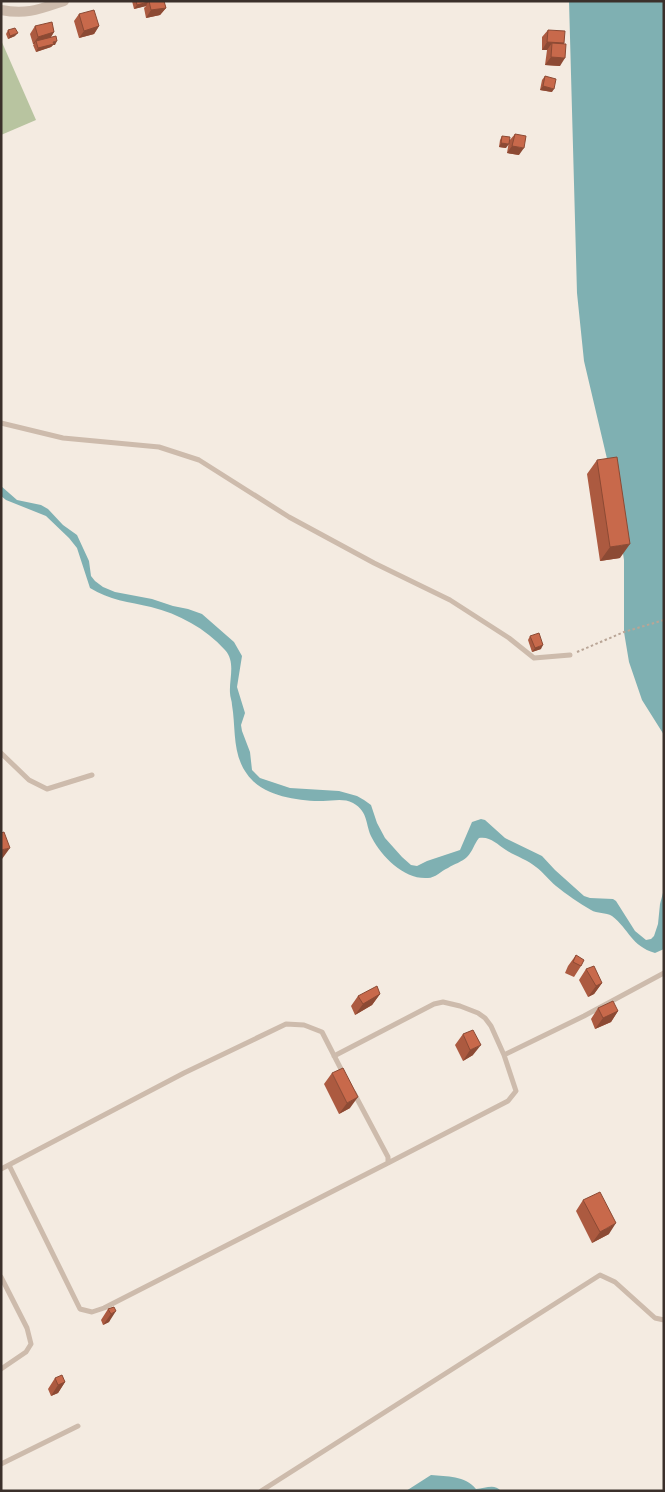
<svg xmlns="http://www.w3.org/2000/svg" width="665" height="1492" viewBox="0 0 665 1492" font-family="Helvetica,sans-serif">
<rect width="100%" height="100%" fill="#f4ebe1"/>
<path fill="#b8c4a0" d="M1 40 36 120 1 135Z"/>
<path fill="#7fb0b2" d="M569 1H664V735L642 700 629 662 624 632V560L612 480 584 361 577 293Z
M1 486 17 500 41 505 48 509 63 525 77 535 89 561 91 576 95 581 103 587 115 592 152 599 173 606 188 609 202 614 234 642 242 656 237 687 245 713 241 725 242 731 250 752 252 770 260 778 290 788 339 791 357 796 364 800 371 805 377 823 385 838 402 857 411 865 417 866 427 861 460 850 472 822 481 819 485 820 505 838 542 856 555 870 584 896 590 898 613 899 616 901 635 931 646 940 651 939 654 936 658 924 660 904 664 889V949L655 953C631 946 629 929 612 916 606 912 597 914 591 910 579 903 566 894 556 886 549 880 543 872 536 867 528 860 515 856 506 850 497 844 490 836 479 838 474 844 473 851 467 857 462 862 454 864 448 868 441 871 435 878 428 878 405 880 382 857 372 838 365 825 369 812 353 803 343 798 333 801 323 801 298 801 262 796 247 774 232 754 236 728 232 705 232 701 230 697 230 693 229 679 236 662 225 650 205 628 179 614 151 607 129 602 109 600 90 588L77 548 69 538 46 516 6 500 1 496Z
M431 1475C447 1477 465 1475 476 1489 485 1489 494 1483 501 1491H406Z"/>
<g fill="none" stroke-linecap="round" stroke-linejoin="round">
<path stroke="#b9a596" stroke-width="2" stroke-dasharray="2.5 2.5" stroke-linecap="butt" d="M577 652 624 632 664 620"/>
<path stroke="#cdbbac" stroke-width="5" d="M1 423 63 438 159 447 199 460 289 517 374 563 450 600 509 638 534 658 570 655
M1 753 29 780 47 789 92 775
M504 1055 584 1016 664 973
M334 1056 434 1004 443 1002 460 1006 478 1013 485 1018 491 1026 504 1055 516 1091 508 1101 388 1163
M9 1165 80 1309 92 1312 104 1308 388 1163V1157L354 1093
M1 1169 184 1073 286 1024 304 1025 322 1032 343 1073
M1 1277 27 1328 31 1344 26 1352 1 1369
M1 1464 78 1426
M261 1491 600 1275 615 1282 655 1318 664 1320"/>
<path stroke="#cdbbac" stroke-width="10" d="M1 10C27 15 40 9 64 1"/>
</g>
<path fill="#ac5a40" d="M132 1H164L166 8 160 15 146 18 144 8 146 6 134 9Z
M79 14 99 26 94 34 79 38 74 21Z
M35 26 54 32 51 37 55 45H53L51 47 36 52 33 45 34 44H33L30 34Z
M8 30 15 36 8 39 6 34Z
M548 30 564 43 563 44 560 66 545 65 547 50H542V37Z
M545 76 552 92 540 90 542 80Z
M515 134 519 155 507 153 509 141Z
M502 136 506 148 499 147 500 140Z
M597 460 620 558 600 561 587 474Z
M530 636 541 649 532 652 528 640Z
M576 955 581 966 574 977 565 973 568 966Z
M586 969 602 983 594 994 588 997 579 980Z
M380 994 372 1005 355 1015 351 1006 358 996Z
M598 1008 618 1011 611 1022 595 1029 591 1019Z
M463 1034 473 1055 463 1061 455 1045Z
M332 1073 350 1108 339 1114 324 1084Z
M583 1200 609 1234 592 1243 576 1211Z
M114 1307 109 1322 103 1325 101 1320 108 1309Z
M55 1378 65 1382 58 1393 51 1396 48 1389Z"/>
<path fill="#8c4a34" d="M148 2 146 6 134 9 137 5Z
M166 8 160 15 146 18 151 10Z
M99 26 94 34 79 38 84 31Z
M54 32 49 40 36 41 34 44H33L38 37Z
M18 33 15 36 8 39 10 36Z
M57 41 55 45H53L51 47 36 52 38 48Z
M547 42 564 43 559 50 552 43 547 50H542Z
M551 57 565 58 560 66 545 65Z
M543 86 554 89 552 92 540 90Z
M501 143 509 144 506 148 499 147Z
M512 146 524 148 519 155 507 153Z
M630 544 620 558 600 561 610 547Z
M543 645 541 649 532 652 535 648Z
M10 848 2 859H1V850Z
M602 983 594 994 588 997 596 986Z
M380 994 372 1005 355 1015 363 1004Z
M618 1011 611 1022 595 1029 603 1018Z
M481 1045 473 1055 463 1061 470 1050Z
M358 1097 350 1108 339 1114 347 1103Z
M616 1223 609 1234 592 1243 600 1232Z
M116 1311 109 1322 103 1325 111 1314Z
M65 1382 58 1393 51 1396 58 1385Z"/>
<path fill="#c8694b" stroke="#8c4a34" d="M136 1H148V2L137 5Z
M149 1H164L166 8 151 10Z
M94 10 99 26 84 31 79 14Z
M52 22 54 32 38 37 35 26Z
M15 28 18 33 10 36 8 30Z
M548 30 565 31 564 43 547 42Z
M56 36 57 41 53 42 54 44 38 48 36 41Z
M552 43 566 44 565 58 551 57Z
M545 76 556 79 554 89 543 86Z
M515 134 526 136 524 148 512 146Z
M502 136 510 137 509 144 501 143Z
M617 457 630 544 610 547 597 460Z
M539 633 543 645 535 648 530 636Z
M4 832 10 848 1 850V833Z
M576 955 584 960 581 966 573 962Z
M594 966 602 983 596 986 586 969Z
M377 986 380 994 363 1004 358 996Z
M613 1001 618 1011 603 1018 598 1008Z
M473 1030 481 1045 470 1050 463 1034Z
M343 1068 358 1097 347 1103 332 1073Z
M600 1192 616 1223 600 1232 583 1200Z
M114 1307 116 1311 111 1314 108 1309Z
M62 1375 65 1382 58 1385 55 1378Z"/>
<rect width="665" height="1492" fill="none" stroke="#3b302b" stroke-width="5"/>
</svg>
